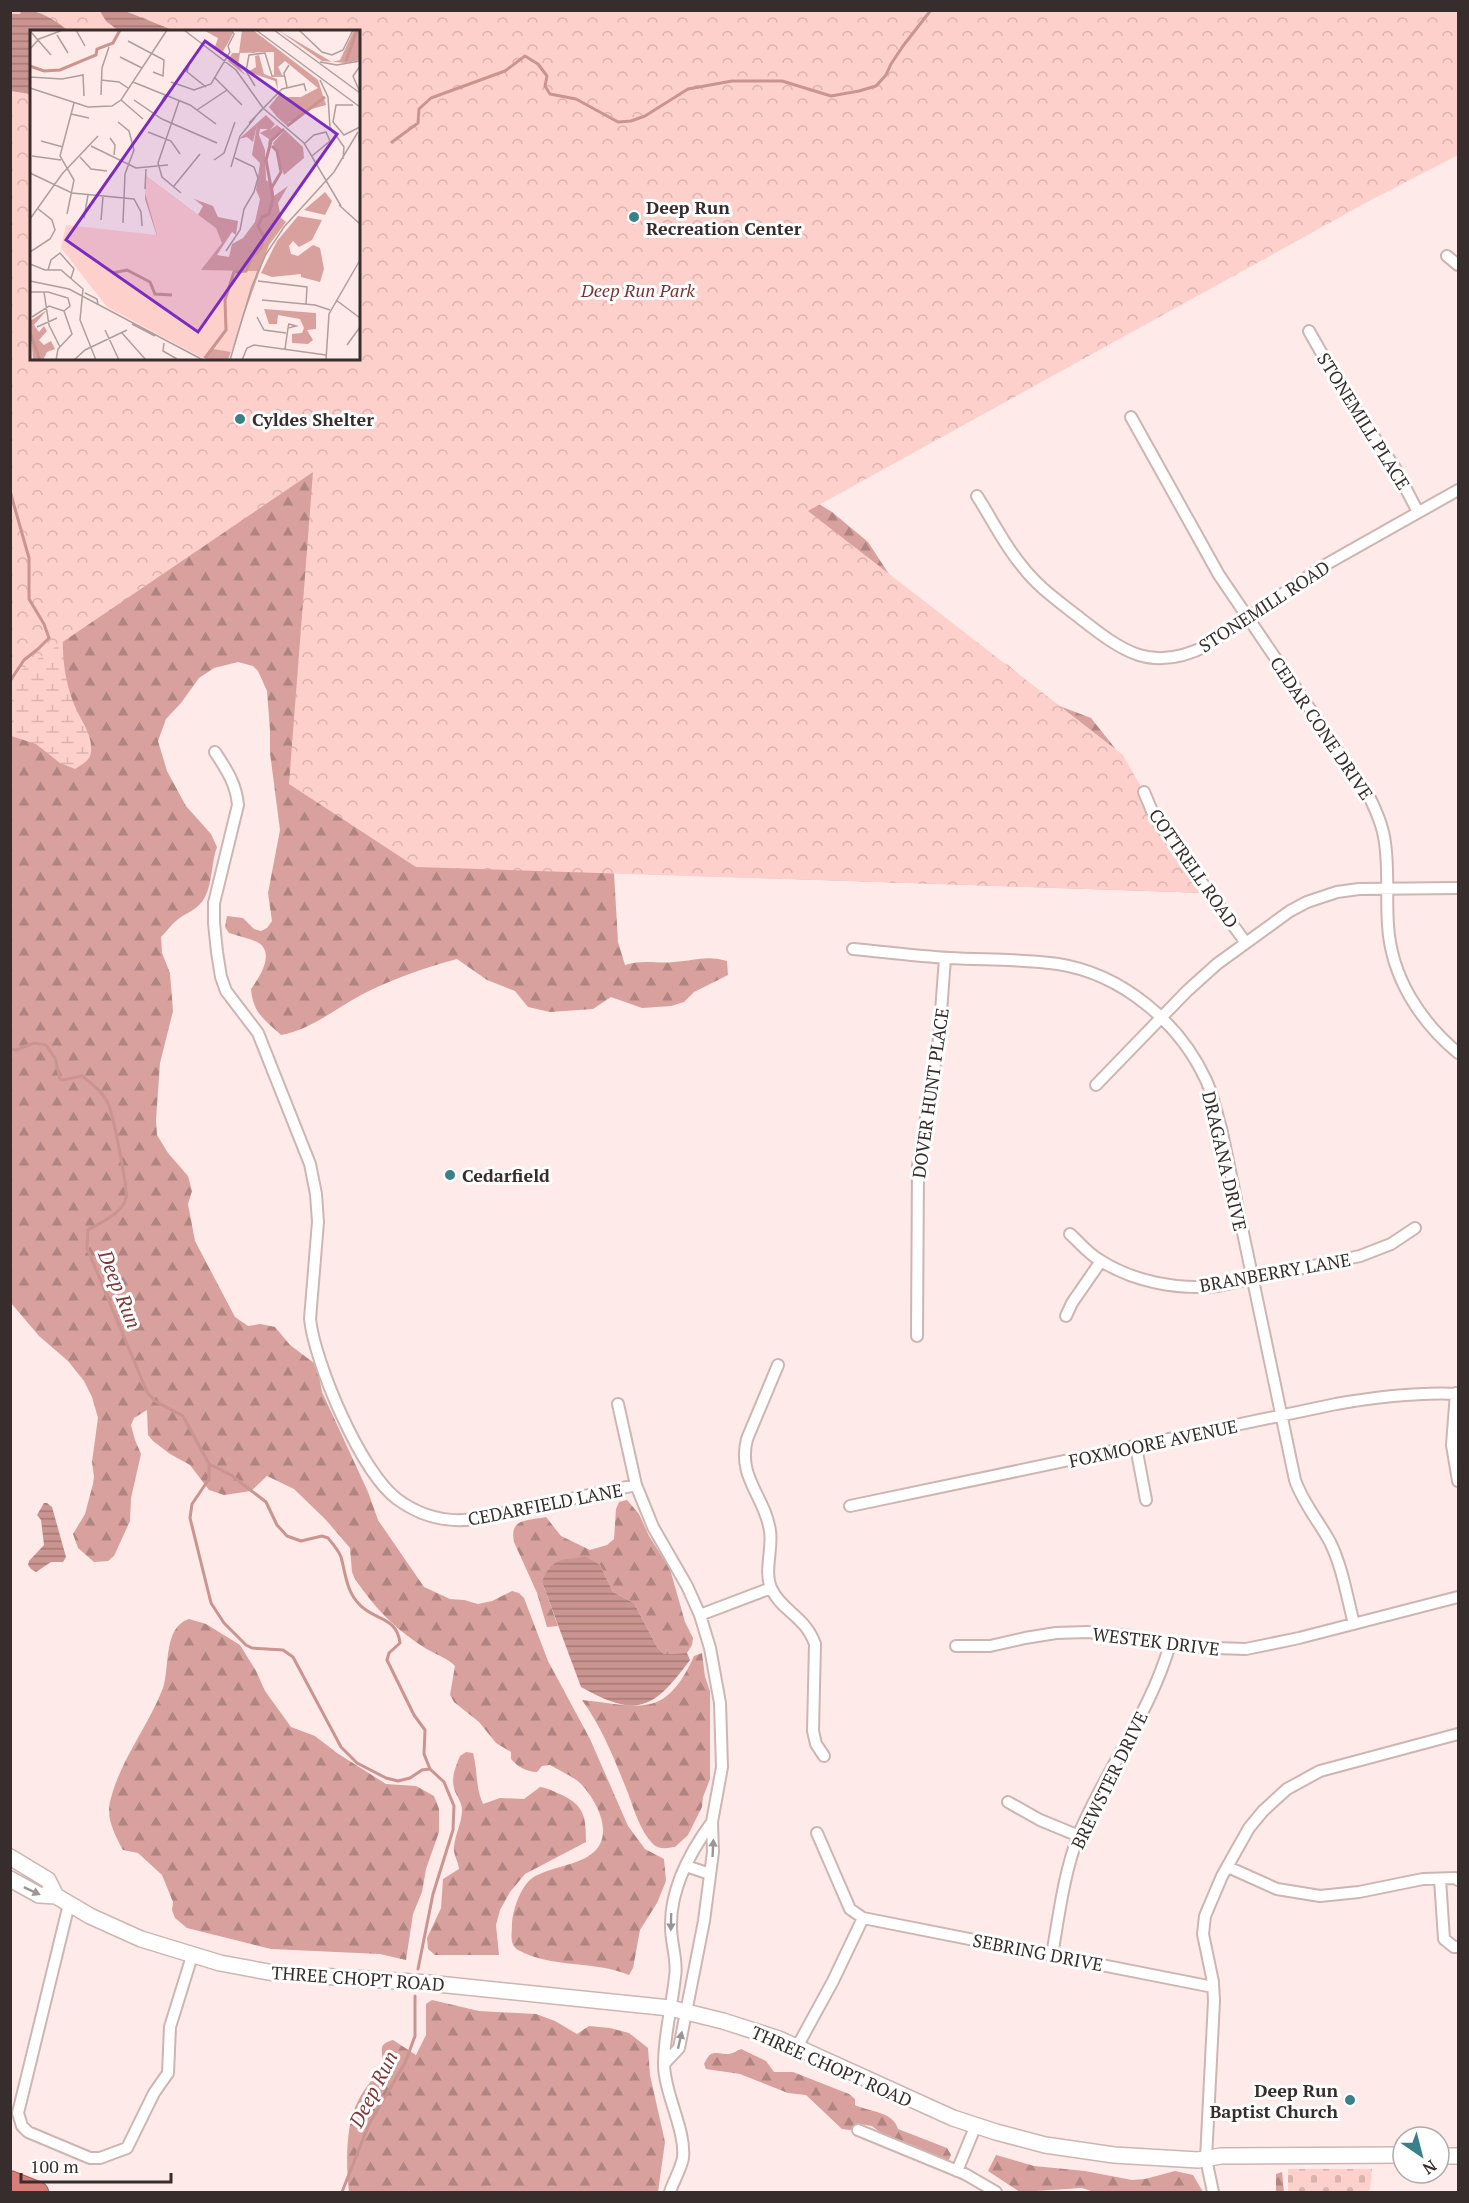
<svg xmlns="http://www.w3.org/2000/svg" width="1469" height="2203" viewBox="0 0 1469 2203" font-family="'PT Serif',serif">
<defs>
<pattern id="forest-firs" width="22" height="20" patternUnits="userSpaceOnUse" patternTransform="scale(1.5)"><rect width="22" height="20" fill="#d8a19d"/><path d="M5 1l3.5 6h-7zM16 11l3.5 6h-7z" fill="#b08480"/></pattern>
<pattern id="wetland-marsh" width="20" height="14" patternUnits="userSpaceOnUse" patternTransform="scale(1.5)"><rect width="20" height="14" fill="#fed0cc"/><path d="M1 5h8M5 5V1M11 12h8M15 12V8" fill="none" stroke="#dab3af"/></pattern>
<pattern id="cemetery-stones" width="16" height="16" patternUnits="userSpaceOnUse" patternTransform="scale(1.5)"><rect width="16" height="16" fill="#fed0cc"/><path d="M2 7V4a2 2 0 0 1 4 0v3zM10 15v-3a2 2 0 0 1 4 0v3z" fill="#dab3af"/></pattern>
<pattern id="park-crowns" width="20" height="18" patternUnits="userSpaceOnUse" patternTransform="scale(1.5)"><rect width="20" height="18" fill="#fed0cc"/><path d="M2 6a3 3 0 1 1 6 0M12 15a3 3 0 1 1 6 0" fill="none" stroke="#dab3af"/></pattern>
<pattern id="water-rules" width="6" height="5" patternUnits="userSpaceOnUse" patternTransform="scale(1.5)"><rect width="6" height="5" fill="#ca9490"/><path d="M0 2.5h6" fill="none" stroke="#a57976"/></pattern>
</defs>
<rect width="100%" height="100%" fill="#feeae9"/>
<path fill="url(#forest-firs)" d="M10 192 32 358 794 489 832 512 868 542 902 594 986 657 1008 665 1049 702 1091 718 1114 747 1135 788 1208 893 614 873 618 942 625 965C645 959 655 964 674 962 695 961 705 955 727 961L728 975 694 992 684 1002 671 1006 642 1008 611 997 593 1009 550 1012 528 1007 515 991 487 980 457 959C426 967 389 980 361 995 335 1009 310 1030 281 1035 264 1019 253 1013 251 989 260 977 276 952 257 942 248 938 238 936 229 933L225 927 227 916 243 918 254 929 261 931 267 928 272 921 268 893 280 830 270 753V730L267 691 258 671 253 666 238 662 214 668 199 678 181 703 166 719 158 741 167 771 186 806 211 834 217 847C211 863 213 881 205 897 198 910 187 912 177 920 171 925 166 932 161 937L162 953 170 973 173 1011 160 1063 156 1120 157 1135 168 1153 188 1176 192 1191 188 1204 195 1241 235 1317 248 1326 260 1324 275 1327 290 1345 314 1363 318 1370 322 1392 368 1492 378 1520 424 1587 450 1599 464 1600 478 1604 492 1601 512 1591 519 1593 524 1598 548 1661 590 1739 628 1826 645 1849 664 1859 666 1881 657 1903 640 1930 633 1968 629 1975C594 1960 553 1969 518 1950 509 1944 512 1934 512 1925 512 1912 520 1888 531 1879 545 1868 575 1866 590 1855 616 1838 598 1802 581 1784 573 1776 560 1771 550 1765L542 1766 537 1772C527 1772 518 1767 511 1759V1752L496 1743 479 1722 454 1702 450 1695 455 1666C445 1656 433 1654 422 1646 393 1627 375 1608 355 1579L352 1572 350 1548 326 1520 294 1489 267 1476 251 1491 224 1495 209 1490 190 1465 170 1454 153 1441 148 1435 147 1410 134 1418 131 1425 135 1440 141 1454 131 1498 130 1521 114 1556 108 1561 94 1562 78 1548 73 1534 85 1514 93 1484 94 1477 92 1462 98 1418 92 1397 84 1381 68 1361 39 1336 11 1303Z
M627 1500 639 1514 649 1536 670 1569 685 1622 693 1638 692 1645 687 1653 664 1654 657 1647 634 1603 613 1592 600 1565 542 1582 558 1626 547 1627 537 1593 514 1542C509 1518 527 1521 546 1517L561 1536 590 1550 607 1545 614 1539 616 1509 619 1502Z
M189 1619 206 1624 240 1645 256 1671 265 1691 291 1727 315 1736 337 1753 386 1784 416 1786 434 1796 439 1809V1832L426 1869 422 1892 413 1914 406 1960 380 1954 271 1949 187 1928 175 1918 172 1910 173 1902 162 1875 138 1853 123 1850C114 1833 105 1817 111 1798 121 1759 149 1725 163 1688 170 1667 163 1627 189 1619Z
M702 1653 705 1677 710 1691V1779L703 1797 702 1807 688 1835 675 1847C667 1848 659 1850 653 1844 640 1831 634 1809 628 1793 615 1761 603 1729 582 1700 641 1706 665 1720 694 1656Z
M466 1752 473 1753C478 1772 475 1785 483 1804L500 1798 524 1799 540 1787C548 1788 555 1792 562 1795 585 1806 586 1818 586 1842L525 1874 510 1892 500 1910 496 1925 499 1955H435L428 1949 427 1938 441 1908 443 1879 459 1869C458 1860 453 1855 454 1847 455 1834 462 1823 462 1810 462 1802 456 1796 454 1788 451 1777 456 1766 460 1756Z
M432 2000 479 2011 536 2014 555 2021 577 2034 589 2026 610 2028 629 2033 648 2048 650 2075 665 2142 658 2192H349C346 2166 345 2125 358 2101 364 2088 375 2078 381 2065 386 2053 374 2045 393 2040L416 2055 426 2035V2004Z
M741 2049 766 2061 774 2072H793L849 2094 855 2099V2105C869 2112 893 2111 898 2129L947 2148 951 2155 948 2162 885 2136 872 2126 860 2124 851 2130 842 2129 806 2095 788 2093 740 2074 706 2069 704 2064C711 2050 713 2053 726 2054 731 2055 736 2051 741 2049Z
M996 2155 1034 2166 1085 2171 1132 2180 1145 2179 1175 2171 1193 2175 1203 2192H1094L1082 2188 1020 2192 988 2171Z
M1282 2172 1284 2192H1276V2174Z"/>
<path fill="url(#wetland-marsh)" d="M10 457 63 634C62 658 65 682 74 704 80 720 93 734 91 752 90 761 82 764 75 769L60 763 36 744 11 736Z"/>
<path fill="url(#cemetery-stones)" d="M1288 2169H1372L1370 2189 1368 2192H1288Z"/>
<path fill="url(#park-crowns)" fill-rule="evenodd" d="M11 11H1458V155L1371 200 808 511 1123 755 1182 861 1208 893 416 867 289 784 313 472 11 677ZM32 32H358V358H32Z"/>
<path fill="url(#water-rules)" d="M22 10C41 10 54 20 69 31L32 32 31 94 11 91V14H20Z
M100 11H125L175 31H119L106 21Z
M44 1503H47L52 1507 66 1557 63 1562H51L36 1572 31 1569 28 1565 29 1561 44 1545 41 1520 37 1515Z
M586 1557 600 1565 613 1592 634 1603 657 1647 664 1654 687 1653 690 1660C654 1709 637 1719 581 1687L542 1582C551 1558 563 1559 586 1557Z"/>
<g fill="none" stroke-linecap="round" stroke-linejoin="round">
<path stroke="#ca9490" stroke-width="3" d="M392 142 418 123 419 109 431 98 505 71 525 56 538 64 547 76 545 86 550 94 576 99 618 122 631 121 645 116 688 89 732 81H782L831 96 859 91 876 86 886 75 891 64 903 46 931 10
M10 491 29 558V599L44 624 49 638 38 649 24 660 10 681
M10 1049 16 1050 34 1043 46 1045 55 1058 60 1079 63 1080 82 1076C92 1084 102 1091 108 1103 113 1114 128 1188 126 1198 122 1214 101 1222 88 1230L87 1248 147 1392 155 1401 183 1416 209 1464 231 1475 266 1502 277 1525 287 1536 301 1541 322 1536 328 1538C333 1544 339 1551 341 1557 346 1575 346 1590 359 1604 374 1621 397 1616 400 1643L389 1653 387 1660 414 1715 425 1730 424 1754 430 1769 444 1782 454 1806 453 1830 433 1894 418 1969
M209 1464V1479L192 1504 190 1518 211 1603 224 1623 246 1645 252 1648 283 1650 293 1657 341 1747 357 1763 386 1778 398 1781 410 1778 422 1770 430 1769
M342 2192 369 2124 405 2063 415 2036V1996"/>
<g stroke="#cdb5b2" stroke-width="14">
<path id="street" d="M1447 256 1458 265
M1309 331 1343 391 1395 468 1418 512
M1131 417 1219 575 1369 796C1376 811 1383 826 1385 843 1389 870 1386 898 1388 925 1391 977 1420 1021 1458 1053
M977 496C992 519 1004 545 1022 566 1037 586 1057 600 1076 615 1121 650 1150 675 1208 645L1325 565 1458 490
M215 752C226 769 236 783 238 805L214 903V923L217 952 221 977 226 991 258 1033 310 1164 316 1194 318 1222 310 1319C315 1364 361 1472 397 1499 420 1516 447 1523 475 1519L636 1485
M1144 792 1152 811 1160 825 1246 943
M853 949C885 952 917 956 949 958 985 960 1022 959 1058 964 1122 974 1179 1022 1206 1080 1213 1095 1216 1112 1221 1128L1295 1480C1303 1503 1318 1520 1330 1542 1342 1566 1347 1597 1354 1624
M1096 1085 1187 991 1217 964 1290 911 1307 902 1337 892 1359 889 1458 888
M1070 1234C1079 1242 1088 1253 1098 1259 1133 1282 1177 1290 1218 1286L1360 1256 1391 1244 1415 1228
M1066 1316 1072 1303 1101 1261
M917 1336 918 1166 939 1039 945 958
M778 1365 747 1439C737 1478 765 1496 770 1531 773 1550 763 1572 772 1590 782 1611 805 1616 815 1644L813 1731 816 1744 824 1756
M1456 1393 1452 1445 1458 1481
M618 1404 636 1485 653 1527 687 1586 700 1615 710 1648 720 1703 722 1767 712 1822 713 1852 704 1921 679 2048 664 2064
M1136 1447 1146 1500
M850 1506 1336 1404C1377 1397 1416 1392 1458 1394
M700 1615 771 1588
M956 1646H990L1025 1638 1056 1633 1088 1632 1131 1636 1185 1647 1246 1649 1299 1638 1458 1597
M1008 1802 1040 1820 1079 1836
M817 1833 850 1909 863 1918 1213 1987
M686 1866 710 1874
M1228 1867 1277 1889 1320 1896 1359 1892 1423 1879 1455 1878 1458 1880
M1440 1879 1444 1939 1454 1947H1458
M69 1904 18 2113 22 2126 28 2132 90 2158H100L127 2148 154 2093 168 2073 170 2027 192 1956
M1052 1955C1059 1915 1064 1872 1079 1834 1106 1769 1151 1712 1170 1644
M797 2047 833 1981 863 1918
M858 2130 965 2174 996 2192
M957 2171 976 2125
M670 2192C673 2182 681 2169 683 2158 686 2130 664 2093 664 2064 664 2035 672 2006 675 1977 678 1961 671 1944 671 1927 670 1889 690 1852 712 1822
M1213 2192 1206 2159 1214 2001 1213 1982 1203 1934 1205 1916 1222 1876 1249 1828 1263 1811 1287 1789 1320 1771 1458 1734"/>
</g>
<g stroke="#cdb5b2" stroke-width="18">
<path id="secondary" d="M10 1857 48 1880 56 1896
M10 1879 39 1895 56 1896 90 1916 141 1939 220 1963 274 1973 428 1983 670 2008 723 2021 779 2039 953 2118 996 2132 1045 2145 1114 2155 1198 2160 1221 2156 1403 2155
M1439 2156H1458"/>
</g>
<g stroke="#9f615d" stroke-width="22">
<path id="highway" d="M10 2181 38 2192"/>
</g>
<use href="#street" stroke="#fff" stroke-width="10"/>
<use href="#secondary" stroke="#fff" stroke-width="15"/>
<use href="#highway" stroke="#d87d77" stroke-width="20"/>
</g>
<defs><path id="oneway-solid" d="M-6-.8H1V-3.2L6.5 0L1 3.2V.8H-6Z" transform="scale(1.5)"/></defs>
<g fill="#9a9696">
<use href="#oneway-solid" transform="translate(713 1848) rotate(-87)"/>
<use href="#oneway-solid" transform="translate(32 1891) rotate(25)"/>
<use href="#oneway-solid" transform="translate(671 1922) rotate(91)"/>
<use href="#oneway-solid" transform="translate(680 2040) rotate(-77)"/>
</g>
<g fill="#398088" stroke="#fff" stroke-width="2">
<circle cx="634" cy="217" r="6"/>
<circle cx="240" cy="419" r="6"/>
<circle cx="450" cy="1175" r="6"/>
<circle cx="1350" cy="2100" r="6"/>
</g>
<g text-anchor="middle" dominant-baseline="central" stroke-width="6" stroke-linejoin="round" paint-order="stroke">
<g font-size="18" font-weight="bold" fill="#362d2c" stroke="#fff" text-anchor="start">
<text x="646" y="207">Deep Run<tspan x="646" dy="21">Recreation Center</tspan></text>
<text x="252" y="419">Cyldes Shelter</text>
<text x="462" y="1175">Cedarfield</text>
<text x="1338" y="2090" text-anchor="end">Deep Run<tspan x="1338" dy="21">Baptist Church</tspan></text>
</g>
<g font-size="18" font-style="italic" fill="#783432" stroke="#fff">
<text x="638" y="290">Deep Run Park</text>
</g>
<g font-size="18" fill="#362d2c" stroke="#fff">
<text transform="translate(1364 421) rotate(58)">STONEMILL PLACE</text>
<text transform="translate(1264 606) rotate(-33)">STONEMILL ROAD</text>
<text transform="translate(1322 728) rotate(56)">CEDAR CONE DRIVE</text>
<text transform="translate(1194 868) rotate(55)">COTTRELL ROAD</text>
<text transform="translate(930 1093) rotate(-82)">DOVER HUNT PLACE</text>
<text transform="translate(1225 1161) rotate(77)">DRAGANA DRIVE</text>
<text transform="translate(1275 1272) rotate(-10)">BRANBERRY LANE</text>
<text transform="translate(1153 1443) rotate(-12)">FOXMOORE AVENUE</text>
<text transform="translate(545 1504) rotate(-11)">CEDARFIELD LANE</text>
<text transform="translate(1156 1641) rotate(7)">WESTEK DRIVE</text>
<text transform="translate(1109 1780) rotate(-64)">BREWSTER DRIVE</text>
<text transform="translate(1038 1952) rotate(11)">SEBRING DRIVE</text>
<text transform="translate(358 1978) rotate(4)">THREE CHOPT ROAD</text>
<text transform="translate(832 2066) rotate(24)">THREE CHOPT ROAD</text>
</g>
<g font-size="20" font-style="italic" fill="#7d3936" stroke="#fff">
<text transform="translate(120 1289) rotate(68)">Deep Run</text>
<text transform="translate(373 2089) rotate(-63)">Deep Run</text>
</g>
</g>
<g transform="translate(30 30)">
<rect width="330" height="330" fill="#feeae9"/>
<path d="M199 0 203 3 198 13 190 26 192 21 185 17 188 8 175 1ZM212 0H223L288 50 296 75 278 80 262 94 260 91 256 95 247 87 239 77 251 62 253 67H271L288 58 255 31 248 37 252 45H244V22L210 23 208 35 215 45 198 31 202 23H209ZM248 0 302 32 310 30 324 0H330V30L316 33 292 31ZM229 25 234 44 247 49 248 60 245 51 218 42 226 37 225 26ZM236 85 245 94 240 100 247 95 253 100 238 115 239 109 230 103 238 99H230L229 105 235 120 236 150 243 155 244 166 258 156 248 173 251 188 256 192 239 215 198 330H178L164 322 115 169 116 146 168 185 173 176 164 169 183 176 188 187 208 191 206 205 202 202 187 225 199 227 202 214 213 208 225 192 230 169 226 160 230 133 222 125 227 95 223 112 217 107 209 109ZM255 100 273 117 274 128 254 145 243 113ZM295 162 302 171 295 185 274 180ZM268 186 292 190 282 210 269 217 263 211 259 216 261 224 268 226 283 215 290 218 294 239 290 252 271 247V244L242 247 231 243 247 211ZM234 279 286 283V299L277 300 283 310 278 314 262 313V304L272 303 274 298 270 289 248 285 247 294H239ZM17 280 4 295 9 302 14 296 17 301 9 310 14 315 21 311 25 319 17 322 13 330H3L0 291Z" fill="#d8a19d"/>
<path d="M116 146 186 198 192 213 171 240 227 241 201 322 183 319 172 328 77 277 31 218 36 195 127 205 115 163Z" fill="#fed0cc"/>
<path fill="none" stroke="#ca9490" stroke-width="3" d="M316 31 327 0M0 36 14 41 30 40 66 25 67 19 83 13 90 0M257 96 295 67M242 157 251 142 247 121 242 116M82 243 97 240 120 252 125 264 142 265M0 303 10 330M175 328 196 300 195 270 204 242 216 241 222 227 231 218 234 207 228 196 232 187 239 184 243 168 236 130 241 111 254 99"/>
<path fill="none" stroke="#ae9e9d" stroke-width="1.5" d="M46 0 55 16M154 0 206 40 233 78 274 113 311 176M226 0 330 77M244 0 330 63M269 0 292 22 302 25 313 20 323 0M0 1 21 25M27 5 38 23M98 11 134 30 133 46 123 42M0 19 9 9 33 0M90 27 112 38M290 32 307 35 330 31M157 42 159 35 156 41 176 57M0 47 32 49 53 45 54 66M184 47 212 75M71 50 89 52 98 58M290 50 298 67 300 97 314 117 313 129M103 52 160 75 186 94M141 52 164 60 181 54 200 22 198 16 204 4 201 0M225 56 216 41 219 25 235 23 242 46H254M257 57 254 43 259 35M0 58 58 77 82 76 91 70 137 0M329 60 323 46 330 36M71 65 72 38 79 17M91 70 113 89M104 70 132 89 187 113M149 71 128 133 132 147 151 163M323 75H306L303 92 314 105 330 97M167 80 197 60M41 84 59 88M125 85 135 65M88 92 99 101 104 120 95 144 93 193M219 93 252 59 274 54 276 61M118 102 141 111 150 124M329 105 330 123M80 108 85 115 84 125M11 111 33 117M274 114 284 105 296 102 300 111 282 126M61 116 106 138 138 135M2 126 31 130M50 127 61 139 77 141M184 130 194 123 205 92M201 137 210 106 231 80M0 143 42 163 104 169 111 182 112 196M144 156 170 124M115 159 116 139M309 175 330 194M37 184 44 150 30 126 44 73M54 188 58 165M0 189 32 144 68 106M71 190 73 167M196 221 210 200 214 179 224 162 228 148 224 137 205 128M0 222 20 209 25 200 22 190 7 178M0 234 15 240H31L53 259 50 290 66 330M18 240 21 230 30 223 44 239 41 248M0 251 39 259 173 330M228 251 277 257 276 274M0 262H18L38 268 40 276 34 281M14 262 19 295 30 317M55 263 67 269 68 274M232 270 285 275 300 280M306 270 330 288M2 287 19 276 34 281M227 287 234 300 256 303M102 294 125 306M7 297 27 288M75 300 89 330M92 303 116 330M134 313 133 321 147 329M317 315 330 297M255 319 258 298 266 296 259 294 258 297M26 330 28 319 42 304 34 281M44 330 55 320 97 300M200 330 222 256 236 224 254 197 304 142 328 102M212 330 217 318 224 315 296 325M296 330 299 284 330 230"/>
<path fill="#7b2cbf" fill-opacity="0.15" stroke="#7b2cbf" stroke-width="3" d="M175 11 307 104 168 302 36 210Z"/>
<rect width="330" height="330" fill="none" stroke="#362d2c" stroke-width="3"/>
</g>
<rect width="1469" height="2203" fill="none" stroke="#362d2c" stroke-width="24"/>
<g transform="translate(1421 2155) rotate(145)"><circle r="28" fill="#ffffff" stroke="#afabab" stroke-width="1.5"/>
<path d="M0-4.5L10 22L0 15L-10 22Z" fill="#398088"/>
<text y="-9" font-size="16" font-weight="bold" text-anchor="middle" fill="#362d2c">N</text>
</g>
<path d="M21 2173v9h150v-9" fill="none" stroke="#362d2c" stroke-width="3"/>
<text x="30" y="2173" font-size="18" fill="#362d2c" stroke="#ffffff" stroke-width="4.5" paint-order="stroke">100 m</text>
</svg>
